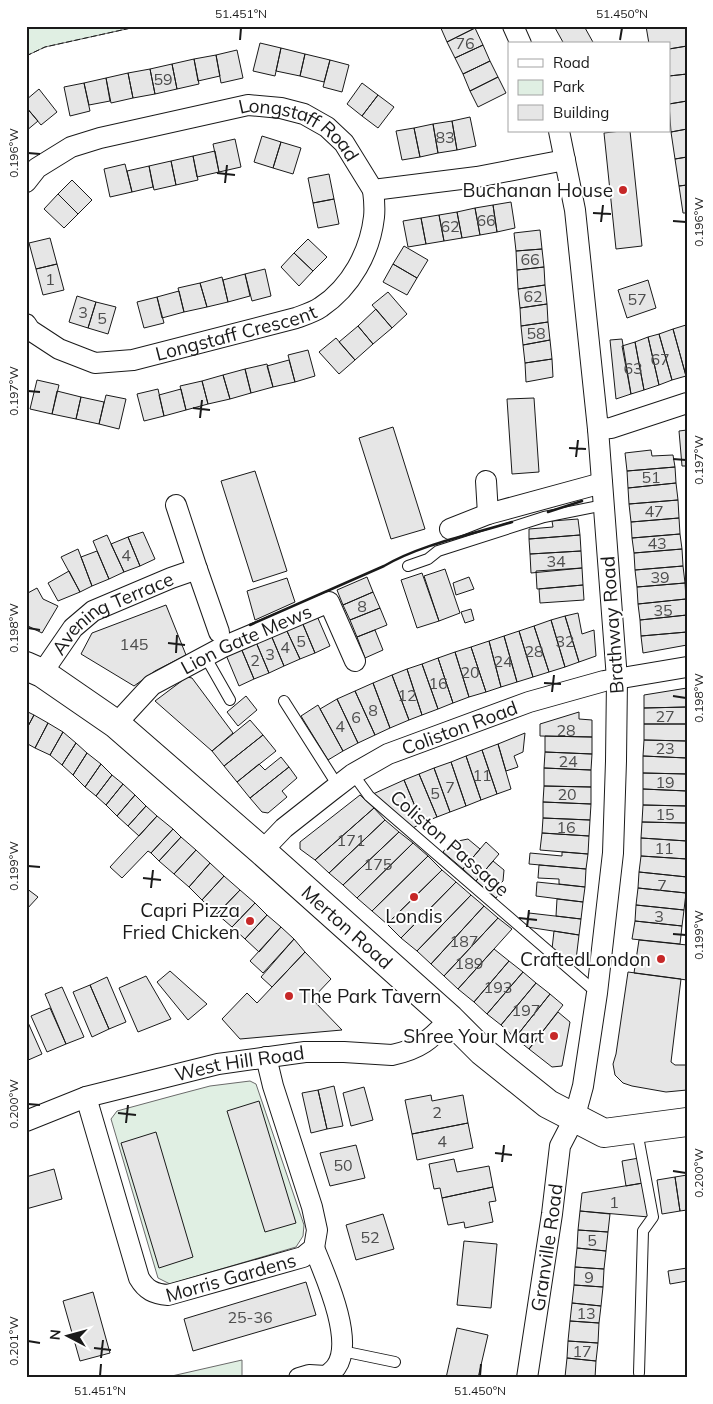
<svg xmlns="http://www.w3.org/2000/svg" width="713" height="1404" viewBox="0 0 713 1404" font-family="Mulish,sans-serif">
<rect width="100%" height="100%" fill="#fff"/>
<path fill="#e0efe3" stroke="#6a6a6a" d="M26 26H140L45 47 26 56Z
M250 1081 256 1084 304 1225 303 1236 296 1247 170 1284 158 1278 111 1119 117 1111 176 1095 210 1086Z
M242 1360V1378H163Z"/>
<path fill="#e6e6e6" stroke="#1a1a1a" d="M440 26H474L475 28 447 42Z
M554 26H584L594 44H564Z
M646 26H687V46L669 49V44H649Z
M475 28 483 45 455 58 447 42Z
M260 43 281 48 275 76 253 71Z
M483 45 490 61 463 74 455 58Z
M687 46V74L669 76V49Z
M281 48 305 54 300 76 276 71Z
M237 50 243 78 221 83 216 55Z
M305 54 330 60 324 82 300 76Z
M216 55 220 76 198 81 194 59Z
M194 59 199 84 177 89 172 64Z
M330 60 349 65 342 92 323 87Z
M490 61 498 77 470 91 463 74Z
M172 64 177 89 155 94 150 69Z
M150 69 155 94 133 98 128 73Z
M128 73 133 98 111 103 106 78Z
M687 74V101L669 104V76Z
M498 77 506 93 478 107 470 91Z
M106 78 110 101 89 105 84 83Z
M84 83 90 111 70 116 64 87Z
M362 83 378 95 362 116 347 104Z
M39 89 57 112 41 125 26 107V100Z
M378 95 394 107 378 128 362 116Z
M687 101V129L671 132 669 104Z
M26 107 38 121 26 131Z
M470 117 476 146 457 150 452 121Z
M452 121 457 150 438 153 433 124Z
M433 124 438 153 420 157 414 128Z
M414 128 420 157 402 160 396 131Z
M687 129V157L675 159 671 132Z
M621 131H630L642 246 616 249 604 133Z
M262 136 281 142 273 168 254 162Z
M235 139 241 167 219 172 213 144Z
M281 142 301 148 293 174 273 168Z
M215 151 219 172 197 177 193 156Z
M193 156 198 180 176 185 171 161Z
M687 157V185L679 186 675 159Z
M171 161 176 185 154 190 149 166Z
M125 164 132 192 110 197 104 169Z
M149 166 153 187 132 192 127 171Z
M329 174 334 199 313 203 308 178Z
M72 180 92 200 78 214 58 194Z
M687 185V213H683L679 186Z
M58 194 78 214 64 228 44 209Z
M334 199 339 224 318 228 313 203Z
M511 202 515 228 497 232 493 205Z
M493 205 497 232 480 235 475 208Z
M475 208 480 235 462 238 457 212Z
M457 212 462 238 444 241 439 215Z
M439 215 444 241 426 244 421 218Z
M421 218 426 244 408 247 403 221Z
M540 230 542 249 516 251 514 233Z
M50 238 57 264 36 269 29 243Z
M308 239 327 257 313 271 294 253Z
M404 246 428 260 417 278 393 264Z
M542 249 544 267 517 270 516 251Z
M294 253 313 271 299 286 281 267Z
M57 264 64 290 43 295 36 269Z
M393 264 417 278 407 295 383 282Z
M544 267 545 285 518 289 517 270Z
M265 269 271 296 252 301 245 274Z
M245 274 250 296 228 302 223 280Z
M222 277 228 302 207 307 200 283Z
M648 280 656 308 627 318 618 290Z
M200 283 207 307 184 312 178 288Z
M545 285 547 304 520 308 518 289Z
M179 291 184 312 162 318 157 297Z
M388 292 407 314 392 328 372 305Z
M77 296 96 302 88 328 69 322Z
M157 297 164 323 144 328 137 302Z
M96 302 116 307 108 334 88 328Z
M547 304 548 322 521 326 520 308Z
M376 309 392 328 373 344 358 326Z
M548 322 550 340 523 345 521 326Z
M686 325 687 328 686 376 673 329Z
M358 326 373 344 355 360 339 342Z
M673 329 686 376 672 380 659 334Z
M659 334 672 380 659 385 648 337Z
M648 337 659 385 644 390 635 342Z
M336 338 355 360 339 374 319 352Z
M622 339 631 394 616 399 610 340Z
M550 340 552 359 525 363 523 345Z
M635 342 644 390 631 394 622 346Z
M308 350 315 376 295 382 288 355Z
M552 359 553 377 526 382 525 363Z
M289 360 295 382 273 387 267 366Z
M267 364 273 387 251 393 245 369Z
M245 369 251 393 230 399 223 375Z
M223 375 230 399 208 404 202 381Z
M37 380 59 385 52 414 30 409Z
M202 381 208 404 186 410 180 386Z
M158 389 164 416 144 421 137 394Z
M181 389 186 410 164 416 159 395Z
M57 391 81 397 76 419 52 414Z
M106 395 126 399 119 429 99 424Z
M81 397 104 402 99 424 76 419Z
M534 398 539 472 512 474 507 399Z
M393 427 425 529 391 539 359 438Z
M687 430V466H682L679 431Z
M651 450 652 456 673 455 675 467 627 471 625 453Z
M675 467 676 483 628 488 627 471Z
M255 471 287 571 253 582 221 481Z
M676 483 678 500 629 504 628 488Z
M678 500 679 518 631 522 629 504Z
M679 518 680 534 632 538 631 522Z
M578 519 580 535 529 539V529L553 527 552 521Z
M143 532 155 559 140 566 128 537Z
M680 534 682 549 634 553 632 538Z
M107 535 124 572 109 579 93 541Z
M580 535 581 551 530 554 529 539Z
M128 537 140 566 124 572 111 544Z
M78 549 92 586 80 592 61 557Z
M682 549 683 566 635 570 634 553Z
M97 551 109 579 92 586 81 557Z
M581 551 582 568 531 573 530 554Z
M683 566 685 583 637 587 635 570Z
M582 568 583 585 537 589 536 571Z
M445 569 460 613 439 621 424 576Z
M69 571 80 592 58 601 48 583Z
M422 573 439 621 417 628 401 580Z
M367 577 373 592 343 605 337 590Z
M469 577 474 589 456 595 453 583Z
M287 578 295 602 255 620 247 591Z
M685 583 686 599 638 604 637 587Z
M583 585 584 600 540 603 539 589Z
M37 588 43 599 58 606 42 633 26 625V594Z
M373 592 380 608 350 620 343 605Z
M686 599 687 615 640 620 638 604Z
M166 605 186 655 155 671 134 686 81 654 92 633Z
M380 608 387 625 357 637 350 620Z
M471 609 474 620 465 623 461 612Z
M578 613 582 634 594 630 596 656 579 662 565 616Z
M687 615V632L641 636 640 620Z
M317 616 330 646 315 653 302 622Z
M565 616 579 662 565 667 551 620Z
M551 620 565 667 549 672 534 626Z
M302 622 315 653 300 659 286 629Z
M534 626 549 672 533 677 519 631Z
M286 629 300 659 284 666 271 635Z
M375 630 383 650 365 658 357 637Z
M519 631 533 677 517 682 504 636Z
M687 632V645L643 653 641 636Z
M271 635 284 666 269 673 256 642Z
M504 636 517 682 501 687 489 641Z
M489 641 501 687 486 692 471 647Z
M256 642 269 673 254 679 241 648Z
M471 647 486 692 469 697 455 652Z
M241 648 254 679 239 686 226 655Z
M455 652 469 697 453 703 438 658Z
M438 658 453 703 438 709 422 664Z
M422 664 438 709 422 715 407 669Z
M407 669 422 715 409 720 392 675Z
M392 675 409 720 390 728 373 683Z
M187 677 192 678 233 733 212 751 155 701Z
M373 683 390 728 375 735 355 691Z
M687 688V707L644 708V695Z
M355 691 375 735 358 743 337 699Z
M246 696 257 710 238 726 227 712Z
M337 699 358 743 343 751 320 709Z
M318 705 343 751 328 760 301 716Z
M687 707V724H644V708Z
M26 711 34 715 26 730Z
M579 712V719L592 720V737L540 736V724Z
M34 715 48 723 35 748 26 743V730Z
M250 720 263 735 224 766 212 751Z
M48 723 63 732 50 755 35 748Z
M644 724H687V741L644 740Z
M63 732 76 743 62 765 50 755Z
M525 733 523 752 514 756 518 767 506 771 498 744Z
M263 735 276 751 237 782 224 766Z
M545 736 592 737V754L545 752Z
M644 740 687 741V758L643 756Z
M76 743 87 753 73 775 62 765Z
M498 744 511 789 497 794 482 750Z
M482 750 497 794 481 800 466 756Z
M545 752 592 754 591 770 544 768Z
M87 753 101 764 85 787 73 775Z
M466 756 481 800 466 806 451 762Z
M643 756 687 758V774L643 773Z
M281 757 289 767 250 798 237 782 259 764 265 770Z
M451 762 466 806 450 812 434 768Z
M101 764 112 775 96 796 85 787Z
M289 767 297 778 282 791 287 797 268 813 262 812 250 798Z
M434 768 450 812 437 817 419 774Z
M544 768 591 770V787L544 786Z
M643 773 687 774V791L643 789Z
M419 774 437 817 422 823 404 780Z
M112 775 123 784 106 805 96 796Z
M404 780 422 823 411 829 373 794Z
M123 784 135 795 117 816 106 805Z
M544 786 591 787V804L543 802Z
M643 789 687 791V806L643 805Z
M135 795 146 806 128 826 117 816Z
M360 795 374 808 315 860 300 849V842Z
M543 802 591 804 590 820 543 818Z
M643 805 687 806V823L642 822Z
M146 806 157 816 139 836 128 826Z
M374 808 385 820 329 873 315 860Z
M157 816 173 829 151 853 148 851 122 878 110 867Z
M543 818 590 820 589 836 542 833Z
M385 820 399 832 343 885 329 873Z
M642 822 687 823V841L641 838Z
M173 829 181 837 159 861 151 853Z
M399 832 413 843 357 898 343 885Z
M542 833 589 836 588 854 540 850Z
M181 837 196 850 174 874 159 861Z
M641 838 687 841V859L641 856Z
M468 839 480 849 463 869 443 852 452 841 455 845 458 841Z
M486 842 499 854 476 881 463 869Z
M413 843 428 856 372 911 357 898Z
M196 850 210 863 189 887 174 874Z
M562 852 588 854 586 869 529 864 530 853 562 856Z
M428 856 442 870 387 924 372 911Z
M641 856 687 859V877L639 872Z
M493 861 504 870 503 881 500 884 505 887 496 898 476 881Z
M210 863 224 876 202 900 189 887Z
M539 865 586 869 585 887 559 884V879L538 878Z
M442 870 456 882 401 938 387 924Z
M639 872 687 877 686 893 638 888Z
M224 876 240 890 217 914 202 900Z
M456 882 471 895 417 951 401 938Z
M537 882 585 887 583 902 536 896Z
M26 888 38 897 26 910Z
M638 888 686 893 684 910 636 905Z
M240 890 255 903 232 927 217 914Z
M471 895 484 906 431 964 417 951Z
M557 899 583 902 581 919 556 916Z
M255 903 267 915 245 939 232 927Z
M636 905 684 910 682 926 635 921Z
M484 906 498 918 444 976 431 964Z
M529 913 581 919 579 935 527 927Z
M267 915 281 927 259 952 245 939Z
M498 918 512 929 458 989 444 976Z
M635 921 682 926 680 944 632 939Z
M281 927 294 939 263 973 250 961Z
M554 931 579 935 575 968 552 949Z
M294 939 305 952 272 987 261 977Z
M639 940 687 945V980L634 973Z
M494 949 509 961 474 1002 458 989Z
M305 952 331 979 312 999 342 1030 240 1039 222 1019 247 993 257 1003Z
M509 961 523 972 487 1014 474 1002Z
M170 971 207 1004 188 1020 157 982Z
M523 972 536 983 501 1025 487 1014Z
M628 972 681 979 671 1062 675 1065H687V1090L666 1092 632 1086 623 1083 615 1075 613 1064 616 1054Z
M146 976 171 1019 138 1032 119 988Z
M107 977 126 1022 109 1029 90 985Z
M536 983 550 994 515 1038 501 1025Z
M90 985 109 1029 92 1037 73 992Z
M62 987 84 1037 66 1044 45 994Z
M550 994 563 1005 529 1049 515 1038Z
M50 1008 66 1044 47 1052 31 1016Z
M558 1012 570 1022 562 1066 552 1067 529 1049Z
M26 1018 42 1054 26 1061Z
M334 1086 343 1126 327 1129 318 1090Z
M364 1087 373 1120 351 1126 343 1093Z
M318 1090 327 1129 311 1133 302 1093Z
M431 1095 432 1101 463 1095 468 1123 412 1134 405 1100Z
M259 1101 296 1223 265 1232 227 1111Z
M468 1123 473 1148 417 1160 412 1134Z
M156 1132 193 1257 159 1268 121 1143Z
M356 1145 365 1178 330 1186 320 1153Z
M639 1158 643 1183 626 1186 622 1161Z
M454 1159 457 1172 489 1166 493 1187 442 1198 440 1188 434 1189 429 1164Z
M54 1169 62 1199 26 1209V1177Z
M687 1175V1210L680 1211 675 1177Z
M675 1177 680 1211 662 1214 657 1180Z
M643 1183 649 1217 580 1211 582 1193Z
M493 1187 496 1201 489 1202 493 1222 465 1228 464 1222 448 1225 442 1198Z
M580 1211 610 1214 608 1232 578 1230Z
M383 1214 394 1249 356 1260 346 1225Z
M578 1230 608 1232 606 1251 577 1248Z
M464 1241 497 1244 491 1308 457 1305Z
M577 1248 606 1251 604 1269 575 1267Z
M575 1267 604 1269 603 1287 574 1285Z
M687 1268V1281L670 1284 668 1271Z
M306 1282 316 1315 193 1351 184 1319Z
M574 1285 603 1287 601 1306 572 1303Z
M93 1292 110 1353 80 1361 63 1301Z
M572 1303 601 1306 599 1323 570 1321Z
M570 1321 599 1323 598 1343 568 1341Z
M457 1328 488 1335 478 1378H446Z
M568 1341 598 1343 596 1361 567 1358Z
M567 1358 596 1361 595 1378 565 1377Z"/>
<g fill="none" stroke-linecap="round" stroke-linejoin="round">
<g stroke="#1a1a1a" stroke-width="12">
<path id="lane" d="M408 566 428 559 438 551 544 517 604 505
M205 656 230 700
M284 701 338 786
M353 774 369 796 597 993
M637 1131 653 1217 643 1231 639 1373
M342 1351 395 1362"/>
</g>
<g stroke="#1a1a1a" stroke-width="22">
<g id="street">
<path d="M513 26 521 44"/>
<path id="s1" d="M26 182 37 168 71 147 100 138 248 105 281 108 304 114 327 127 344 143 373 190 477 177 565 160"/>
<path id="s2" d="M26 324 30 330 59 349 95 363 133 360 296 318C304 315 314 312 321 307 351 287 370 252 374 217 375 208 374 198 373 190"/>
<path d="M598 429 611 428 687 403"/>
<path d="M486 481 488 514"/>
<path d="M450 529 488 514 602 483"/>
<path d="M197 569 219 632"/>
<path id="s3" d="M42 673 73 628 93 611 171 578 197 569 176 505"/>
<path id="s4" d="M116 724 152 685 223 647 329 602 355 661"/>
<path id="s5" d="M262 851 284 828 331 791 353 774 388 754 529 702 604 681 687 667"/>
<path id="s6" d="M86 1097 139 1278C146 1290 154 1294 168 1295L303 1257 314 1248 317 1230 312 1207 273 1086 266 1057"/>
<path id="s7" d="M26 1121 86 1097 218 1064 305 1052H344L392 1055C420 1049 430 1040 450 1019"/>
<path d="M314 1248C325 1275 355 1341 336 1367 333 1371 328 1374 325 1378"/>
<path d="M299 1378 309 1375 326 1376"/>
<path id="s8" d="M527 1378 552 1214 560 1146 574 1119 583 1086 597 993 613 853 616 761 617 679 598 429 575 210 559 131"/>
</g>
</g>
<g stroke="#1a1a1a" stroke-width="30">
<g id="primary">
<path id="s9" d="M26 666 42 673 116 724 262 851 450 1019 482 1051 548 1104 604 1133 687 1122"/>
</g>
</g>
<use href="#lane" stroke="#fff" stroke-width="10"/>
<use href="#street" stroke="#fff" stroke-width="20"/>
<use href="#primary" stroke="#fff" stroke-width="28"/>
<path stroke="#1a1a1a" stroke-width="1" stroke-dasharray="6 2.5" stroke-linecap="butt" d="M26 56 45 47 140 26"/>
<path stroke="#1a1a1a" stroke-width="2.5" d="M548 512 582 501
M250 625 384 566C422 544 470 535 512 522"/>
</g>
<path fill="none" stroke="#1a1a1a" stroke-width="2" d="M240 40 241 28M620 40 622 28M28 153 40 154M217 173 235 175M225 183 227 165M593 213 611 214M673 221 686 222M601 222 603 205M28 391 40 392M193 408 210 410M200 418 202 400M569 448 586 449M576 457 578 440M673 459 686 460M28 628 40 630M168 643 185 645M176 653 177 635M544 683 561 684M552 692 554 675M673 696 686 698M28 866 40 867M143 878 161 880M151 888 153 870M519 918 537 920M527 927 529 910M673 934 686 935M28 1104 40 1105M118 1113 136 1115M126 1123 128 1105M495 1153 512 1155M502 1162 504 1145M673 1171 686 1173M28 1341 40 1343M94 1348 111 1350M101 1358 103 1340M100 1376 101 1364M480 1376 481 1364"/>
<g fill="#c62828" stroke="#fff" stroke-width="2">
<circle cx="623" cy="190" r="5"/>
<circle cx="414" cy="897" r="5"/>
<circle cx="250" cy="921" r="5"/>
<circle cx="661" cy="959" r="5"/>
<circle cx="289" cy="996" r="5"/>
<circle cx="554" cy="1036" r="5"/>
</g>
<g text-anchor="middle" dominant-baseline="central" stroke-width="4" stroke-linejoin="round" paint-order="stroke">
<g font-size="16" fill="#4d4d4d">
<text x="465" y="43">76</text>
<text x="163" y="79">59</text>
<text x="445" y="137">83</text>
<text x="486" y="220">66</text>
<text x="450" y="226">62</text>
<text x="530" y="259">66</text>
<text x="50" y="279">1</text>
<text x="533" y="296">62</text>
<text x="637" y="299">57</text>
<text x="83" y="312">3</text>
<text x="102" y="318">5</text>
<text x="536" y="333">58</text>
<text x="660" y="359">67</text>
<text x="633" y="368">63</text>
<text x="651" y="477">51</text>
<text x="654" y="511">47</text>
<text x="657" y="543">43</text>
<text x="126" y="555">4</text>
<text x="556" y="561">34</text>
<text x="660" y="577">39</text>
<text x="362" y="606">8</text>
<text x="663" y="610">35</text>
<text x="301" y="641">5</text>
<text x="565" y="641">32</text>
<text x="134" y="644">145</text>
<text x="285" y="647">4</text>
<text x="534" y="651">28</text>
<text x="270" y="654">3</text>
<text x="255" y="660">2</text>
<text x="503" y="661">24</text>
<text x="470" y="672">20</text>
<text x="438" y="683">16</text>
<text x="407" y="695">12</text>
<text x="373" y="710">8</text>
<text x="665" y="716">27</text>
<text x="356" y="717">6</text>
<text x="340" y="726">4</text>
<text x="566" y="730">28</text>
<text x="665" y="748">23</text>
<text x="568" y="761">24</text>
<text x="482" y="775">11</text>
<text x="665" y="782">19</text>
<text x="450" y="787">7</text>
<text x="435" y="793">5</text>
<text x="567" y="794">20</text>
<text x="665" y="814">15</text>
<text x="566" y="827">16</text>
<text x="351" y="840">171</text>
<text x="664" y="848">11</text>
<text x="378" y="864">175</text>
<text x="662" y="885">7</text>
<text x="659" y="916">3</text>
<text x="464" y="941">187</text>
<text x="469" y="963">189</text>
<text x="498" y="987">193</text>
<text x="526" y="1010">197</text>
<text x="437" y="1112">2</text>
<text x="442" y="1141">4</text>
<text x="343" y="1165">50</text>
<text x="614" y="1202">1</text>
<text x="370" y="1237">52</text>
<text x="592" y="1240">5</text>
<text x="589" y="1277">9</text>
<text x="586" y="1313">13</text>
<text x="250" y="1317">25-36</text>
<text x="582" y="1351">17</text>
</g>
<g font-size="19" fill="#1a1a1a" stroke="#fff">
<text stroke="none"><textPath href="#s1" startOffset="298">Longstaff Road</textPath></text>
<text stroke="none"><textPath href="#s2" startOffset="225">Longstaff Crescent</textPath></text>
<text stroke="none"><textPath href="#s3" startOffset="96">Avening Terrace</textPath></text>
<text transform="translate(612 625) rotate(-94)">Brathway Road</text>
<text stroke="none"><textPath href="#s4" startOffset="158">Lion Gate Mews</textPath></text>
<text stroke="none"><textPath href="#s5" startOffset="236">Coliston Road</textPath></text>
<text transform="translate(450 843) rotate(41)">Coliston Passage</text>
<text stroke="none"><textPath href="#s9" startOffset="415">Merton Road</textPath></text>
<text stroke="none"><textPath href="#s7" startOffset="222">West Hill Road</textPath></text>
<text stroke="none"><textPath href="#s8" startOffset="132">Granville Road</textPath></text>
<text stroke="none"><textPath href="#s6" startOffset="289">Morris Gardens</textPath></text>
</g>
<g font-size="19" fill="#1a1a1a" stroke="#fff" text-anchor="end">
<text x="613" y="190">Buchanan House</text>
<text x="240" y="910">Capri Pizza<tspan x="240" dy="22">Fried Chicken</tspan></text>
<text x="414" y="916" text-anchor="middle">Londis</text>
<text x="651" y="959">CraftedLondon</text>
<text x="299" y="996" text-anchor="start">The Park Tavern</text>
<text x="544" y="1036">Shree Your Mart</text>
</g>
</g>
<rect width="713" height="1404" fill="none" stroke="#ffffff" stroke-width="55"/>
<rect x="508" y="42" width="162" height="90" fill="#ffffff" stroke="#a3a3a3"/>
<rect x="518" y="59" width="25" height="8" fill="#ffffff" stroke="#a3a3a3"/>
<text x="553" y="68" font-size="15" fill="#1a1a1a">Road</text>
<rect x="518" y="80" width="25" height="15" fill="#e0efe3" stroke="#a3a3a3"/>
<text x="553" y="92" font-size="15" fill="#1a1a1a">Park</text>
<rect x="518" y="105" width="25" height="15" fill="#e6e6e6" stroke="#a3a3a3"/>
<text x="553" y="118" font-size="15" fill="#1a1a1a">Building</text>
<g transform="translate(68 1336) rotate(276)" stroke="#ffffff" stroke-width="4" paint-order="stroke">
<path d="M0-4L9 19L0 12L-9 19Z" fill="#1a1a1a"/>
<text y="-8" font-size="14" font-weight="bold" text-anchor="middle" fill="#1a1a1a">N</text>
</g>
<rect x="28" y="28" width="658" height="1348" fill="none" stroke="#1a1a1a" stroke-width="2"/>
<g font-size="12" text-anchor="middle" fill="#1a1a1a">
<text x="241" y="18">51.451°N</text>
<text x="622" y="18">51.450°N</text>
<text transform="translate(14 153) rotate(-90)" y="4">0.196°W</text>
<text transform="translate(699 222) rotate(-90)" y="4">0.196°W</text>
<text transform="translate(14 391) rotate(-90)" y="4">0.197°W</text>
<text transform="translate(699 460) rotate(-90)" y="4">0.197°W</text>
<text transform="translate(14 628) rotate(-90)" y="4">0.198°W</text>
<text transform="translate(699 698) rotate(-90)" y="4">0.198°W</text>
<text transform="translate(14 866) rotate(-90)" y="4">0.199°W</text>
<text transform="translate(699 935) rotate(-90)" y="4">0.199°W</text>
<text transform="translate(14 1104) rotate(-90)" y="4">0.200°W</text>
<text transform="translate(699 1173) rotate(-90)" y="4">0.200°W</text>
<text transform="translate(14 1341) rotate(-90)" y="4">0.201°W</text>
<text x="100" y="1395">51.451°N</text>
<text x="480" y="1395">51.450°N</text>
</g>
</svg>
